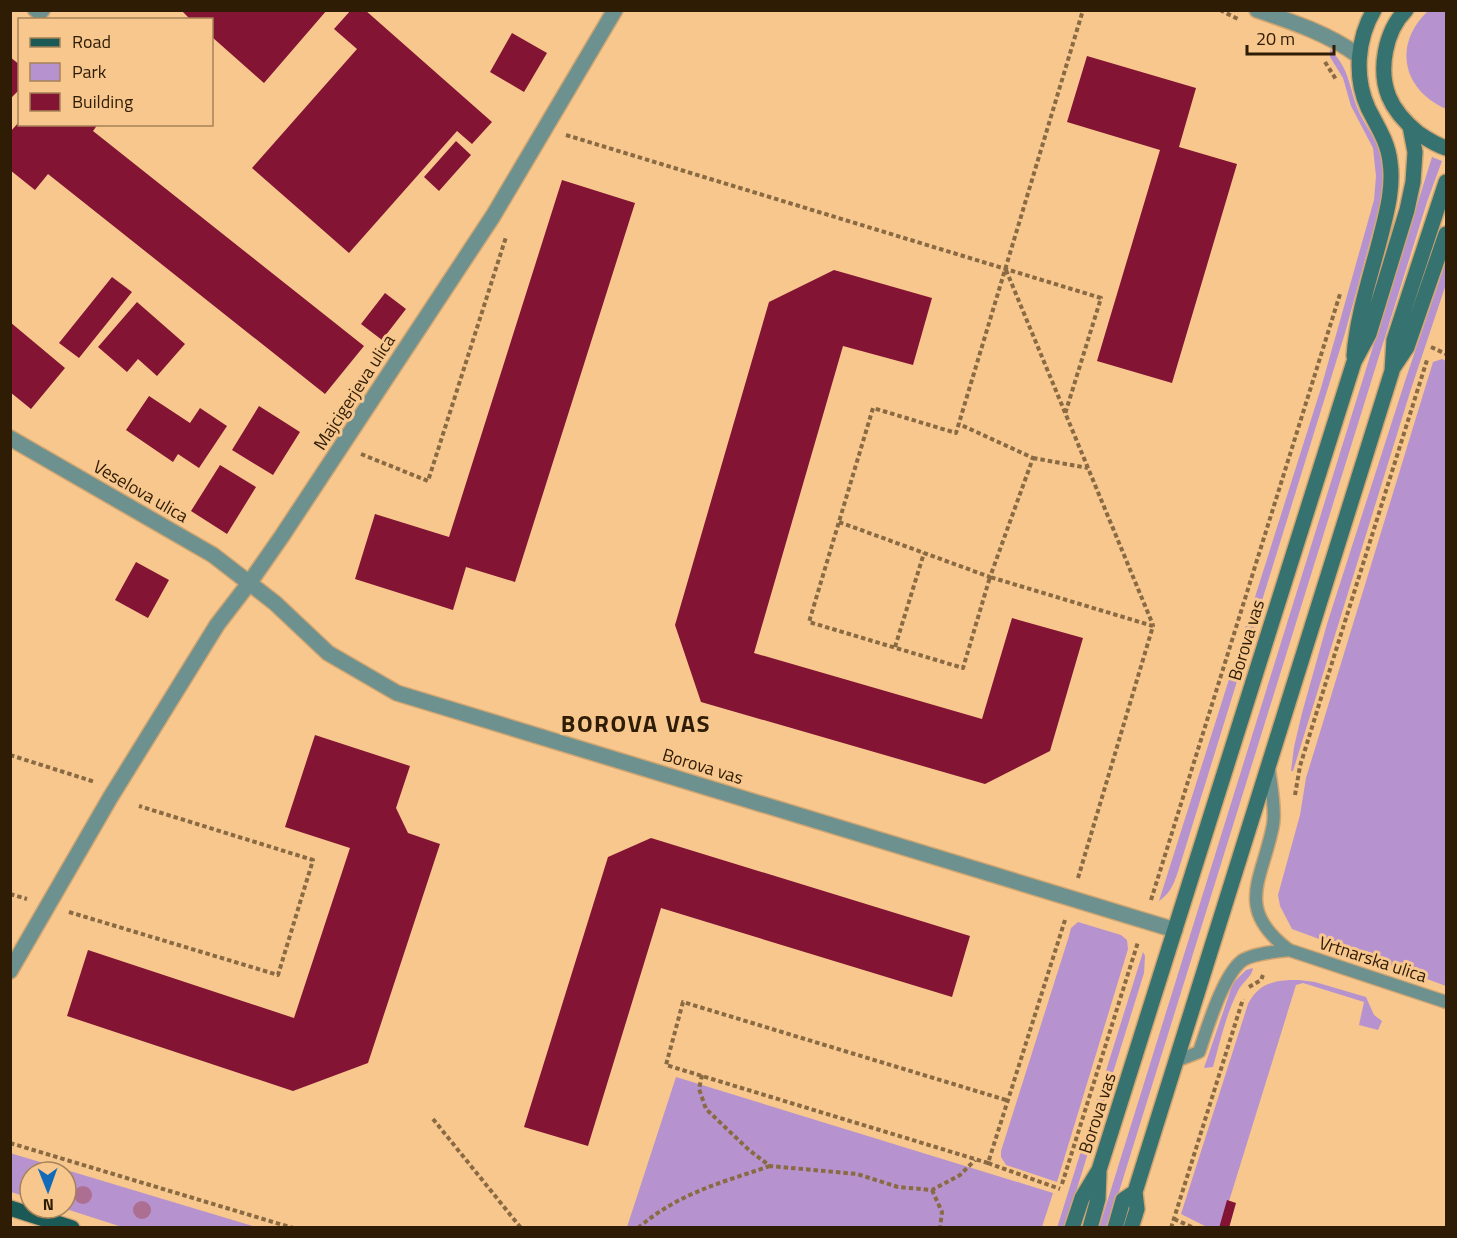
<svg xmlns="http://www.w3.org/2000/svg" width="1457" height="1238" viewBox="0 0 1457 1238" font-family="'Titillium Web',sans-serif">
<rect width="100%" height="100%" fill="#f7c78e"/>
<path fill="#b693ce" d="M1428 11H1446V109C1403 90 1392 45 1428 11Z
M1330 49C1351 71 1348 86 1359 112 1367 129 1380 144 1383 163 1386 175 1383 188 1381 201L1345 333 1181 862C1176 877 1173 892 1159 901L1321 388 1374 200 1376 176 1373 148 1351 106 1343 78 1330 57Z
M1432 157 1442 161 1427 202 1108 1227 1099 1228Z
M1446 261V284L1411 389 1293 771H1291L1294 747 1302 713 1327 624 1406 378Z
M1442 359 1446 361V986L1292 929 1280 906 1278 895 1300 815 1306 778 1433 362Z
M1078 922 1121 935 1127 940 1128 949 1057 1182 1006 1165 1001 1157V1151L1069 936 1071 928Z
M1143 952 1145 956 1144 973 1065 1227 1057 1228Z
M1253 968C1252 977 1242 982 1238 991 1226 1014 1220 1042 1213 1067L1204 1068 1233 983 1246 970Z
M1299 980 1315 982 1366 997 1374 1015 1382 1021 1378 1030 1359 1025 1364 1002 1303 983 1296 985 1221 1227H1207L1181 1214 1248 1004C1259 982 1276 980 1299 980Z
M676 1077 1053 1193 1042 1227H627Z
M10 1153 256 1227H122L63 1208H66V1172H30V1198L11 1192Z"/>
<path fill="#831434" d="M181 10H327L264 83 212 37V20H191Z
M351 10H365L492 122 472 144 457 131 349 253 252 168 357 49 334 29Z
M512 33 547 53 524 92 490 72Z
M1087 56 1196 88 1179 147 1237 164 1172 383 1097 361 1160 150 1067 122Z
M10 57 20 65V89L10 99Z
M20 121V124H98L93 131 364 346 325 394 48 174 35 190 10 170V132Z
M456 141 471 155 439 191 424 177Z
M562 180 635 203 515 582 466 567 453 610 355 579 375 514 449 537Z
M834 270 932 298 913 365 843 346 754 653 982 719 1012 618 1083 638 1050 751 985 784 701 702 675 625 769 302Z
M112 277 132 292 79 358 59 343Z
M385 293 406 309 382 340 361 324Z
M137 302 185 344 157 376 138 359 127 372 98 347Z
M10 322 65 368 31 409 10 392Z
M149 396 190 423 200 408 227 426 199 468 178 454 173 462 126 430Z
M259 406 300 432 273 475 232 450Z
M220 465 256 487 227 534 191 511Z
M136 562 169 580 148 618 115 600Z
M315 735 410 766 396 808 408 833 440 844 368 1063 293 1091 67 1016 88 950 294 1018 350 848 285 827Z
M651 838 970 936 952 997 661 908 588 1146 524 1127 608 857Z
M1227 1200 1236 1203 1229 1228H1219Z"/>
<g fill="none" stroke-linecap="round" stroke-linejoin="round">
<g stroke="#cfa572" stroke-width="15">
<path id="lane" d="M34 10 40 15 44 10
M1269 769C1271 785 1276 810 1273 825 1263 879 1233 908 1289 950L1446 1002
M1176 1061 1199 1052C1207 1029 1223 974 1243 960 1255 953 1275 952 1289 950"/>
</g>
<g stroke="#cfa572" stroke-width="18">
<path id="street" d="M1257 10C1293 22 1329 34 1359 56
M10 438 213 555 275 603 328 653 397 693 1175 930
M10 971 110 798 217 625 250 582 282 536 493 216 615 10"/>
</g>
<g stroke="#cfa572" stroke-width="18">
<path id="secondary" d="M1406 10C1385 31 1378 70 1389 97 1395 112 1406 123 1418 133 1427 139 1436 145 1446 148
M1354 356C1357 316 1370 278 1380 239 1386 215 1394 188 1390 162 1388 142 1377 126 1368 108 1354 77 1357 39 1374 10
M1393 368 1407 347 1446 234
M1072 1228 1082 1198 1099 1170 1354 362 1369 334 1407 210 1413 182 1415 152 1410 126
M1090 1228 1098 1199 1099 1173
M1115 1228 1123 1200 1135 1192
M1131 1228 1137 1209 1135 1192 1392 371 1394 340 1446 182"/>
</g>
<g stroke="#cfa572" stroke-width="18">
<path id="primary" d="M10 1208 72 1228"/>
</g>
<path stroke="#896a43" stroke-width="4" stroke-dasharray="4.5 3" stroke-linecap="butt" d="M1220 10 1238 19
M1325 62 1337 81
M566 135 1101 298 1065 414
M1006 270 1153 625
M1431 347 1446 354
M361 454 428 481 506 237
M1033 458 1088 468
M839 522 990 577 1033 458 959 424
M895 647 924 553
M10 755 95 782
M1295 795 1300 766 1326 682 1427 360
M1078 878 1153 626 990 577 963 668 809 622 873 408 956 433 1083 10
M10 894 27 899
M1151 900 1340 294
M69 912 278 975 313 860 139 806
M1249 987 1261 980 1263 975
M702 1075 699 1089 706 1109 749 1150 770 1166 857 1174 898 1187 932 1190 960 1175 975 1160
M1006 1100 683 1002 666 1065 988 1163 1065 920
M433 1119 521 1228
M10 1143 293 1228
M988 1163 1060 1189
M1062 1184 1138 942
M932 1190 942 1212 940 1228
M1174 1219 1194 1228
M638 1228C679 1193 720 1183 770 1166
M1171 1228 1243 999"/>
<use href="#lane" stroke="#6c918f" stroke-width="12"/>
<use href="#street" stroke="#6c918f" stroke-width="15"/>
<use href="#secondary" stroke="#36726f" stroke-width="15"/>
<use href="#primary" stroke="#1b5957" stroke-width="15"/>
</g>
<g fill="#ac6e91">
<circle cx="83" cy="1195" r="9"/>
<circle cx="142" cy="1210" r="9"/>
</g>
<g text-anchor="middle" dominant-baseline="central" stroke-width="6" stroke-linejoin="round" paint-order="stroke">
<g font-size="18" fill="#2e1c04" stroke="#f7c78e">
<text transform="translate(354 392) rotate(-57)">Majcigerjeva ulica</text>
<text transform="translate(141 491) rotate(30)">Veselova ulica</text>
<text transform="translate(1246 640) rotate(-73)">Borova vas</text>
<text transform="translate(703 766) rotate(17)">Borova vas</text>
<text transform="translate(1373 959) rotate(18)">Vrtnarska ulica</text>
<text transform="translate(1097 1113) rotate(-72)">Borova vas</text>
</g>
<g font-size="24" font-weight="bold" letter-spacing="1.5" fill="#2e1c04" stroke="#f7c78e">
<text x="636" y="723">BOROVA VAS</text>
</g>
</g>
<rect width="1457" height="1238" fill="none" stroke="#2e1c04" stroke-width="24"/>
<rect x="18" y="18" width="195" height="108" fill="#f7c78e" stroke="#a78357" stroke-width="1.5"/>
<rect x="30" y="38" width="30" height="9" fill="#1b5957" stroke="#a78357" stroke-width="1.5"/>
<text x="72" y="48" font-size="18" fill="#2e1c04">Road</text>
<rect x="30" y="63" width="30" height="18" fill="#b693ce" stroke="#a78357" stroke-width="1.5"/>
<text x="72" y="78" font-size="18" fill="#2e1c04">Park</text>
<rect x="30" y="93" width="30" height="18" fill="#831434" stroke="#a78357" stroke-width="1.5"/>
<text x="72" y="108" font-size="18" fill="#2e1c04">Building</text>
<g transform="translate(48 1190) rotate(179)"><circle r="28" fill="#f7c78e" stroke="#a78357" stroke-width="1.5"/>
<path d="M0-4.5L10 22L0 15L-10 22Z" fill="#126bb8"/>
<text y="-9" font-size="16" font-weight="bold" text-anchor="middle" fill="#2e1c04">N</text>
</g>
<path d="M1247 45v9h87v-9" fill="none" stroke="#2e1c04" stroke-width="3"/>
<text x="1256" y="45" font-size="18" fill="#2e1c04" stroke="#f7c78e" stroke-width="4.5" paint-order="stroke">20 m</text>
</svg>
